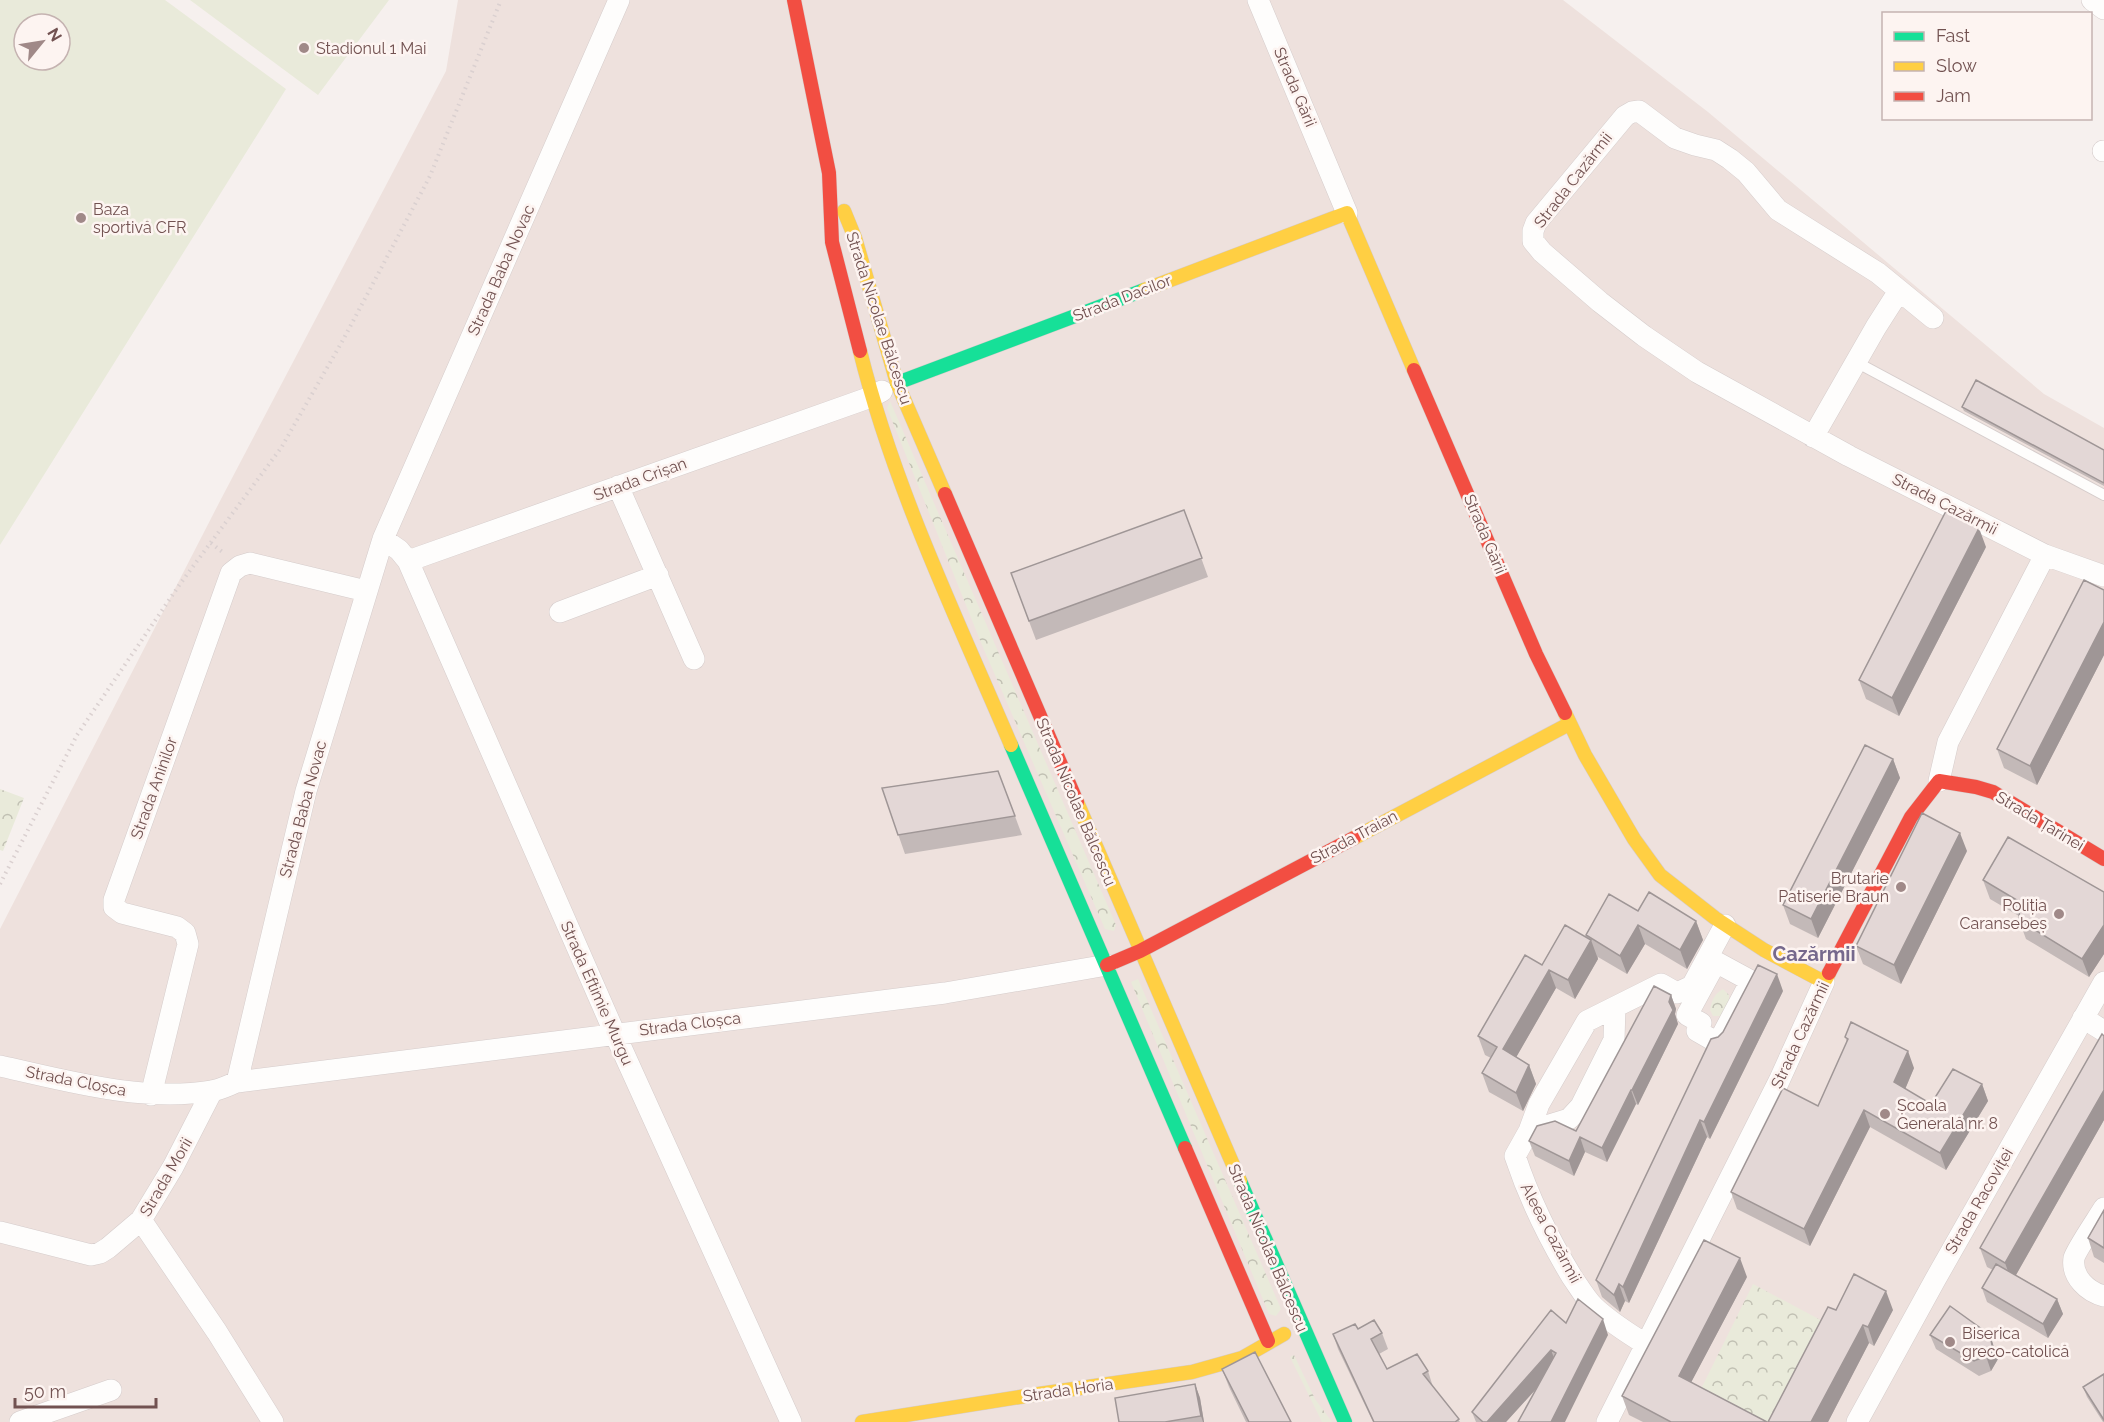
<svg xmlns="http://www.w3.org/2000/svg" width="2104" height="1422" viewBox="0 0 2104 1422" font-family="Raleway,sans-serif">
<defs>
<pattern id="forest-crowns" width="20" height="18" patternUnits="userSpaceOnUse" patternTransform="scale(1.5)"><rect width="20" height="18" fill="#e9eada"/><path d="M2 6a3 3 0 1 1 6 0M12 15a3 3 0 1 1 6 0" fill="none" stroke="#c1c0b3"/></pattern>
</defs>
<rect width="100%" height="100%" fill="#f6f0ee"/>
<path fill="#eee1dd" d="M458 0H1563L1708 112 2044 394 2104 428V1422H0V929L220 501 446 71Z"/>
<path fill="#e9eada" fill-rule="evenodd" d="M0 0H165L286 89 0 545ZM24 24H60V60H24Z
M190 0H389L318 95Z"/>
<path fill="url(#forest-crowns)" d="M890 401 1116 925 1114 931 1105 929 982 645 887 408Z
M0 789 24 798 3 851 0 850Z
M1138 979 1281 1309 1276 1316 1269 1314 1131 982Z
M1723 989 1729 995V1004L1723 1016H1713L1710 1010C1712 1000 1714 994 1723 989Z
M1753 1284 1828 1324 1777 1422H1755L1699 1393Z
M1294 1355 1315 1399 1332 1422H1322L1290 1357Z"/>
<g fill="none" stroke-linecap="round" stroke-linejoin="round">
<g stroke="#d5cccb" stroke-width="12">
<path id="lane" d="M1856 362 2104 495"/>
</g>
<g stroke="#d5cccb" stroke-width="22">
<path id="street" d="M619 0 383 539 399 550 408 561 615 1034 791 1422
M1258 0 1347 213
M2092 0 2104 9
M2103 151H2104
M1933 318 1878 273 1778 210 1746 172 1730 159 1716 150 1695 145 1675 138 1639 111 1632 112 1625 116 1536 223 1533 231V241L1542 252 1600 302 1644 336 1697 372 1849 456 2045 555 2104 576
M1813 437 1876 327 1899 291
M618 486 694 659
M408 561 871 397 882 391
M560 612 658 575
M1939 781 1948 742 2045 555
M1716 962 1751 981 1718 1043 1697 1031 1701 1023 1687 1015Z
M2083 1018 2104 1031
M0 1066C68 1081 141 1102 211 1091 220 1090 229 1085 237 1082L945 993 1107 965
M237 1082 306 791 383 539
M151 1095 188 944 185 933 177 927 122 913 114 907V900L231 573 240 566 250 563 366 591
M1533 1130 1569 1119 1581 1106 1614 1040 1615 1007
M2104 1208C2098 1218 2076 1250 2074 1258 2071 1277 2088 1292 2104 1296
M141 1220 217 1332 273 1422
M0 1232 91 1255 100 1253 108 1248 141 1220 173 1167 212 1091
M1647 1345C1629 1334 1609 1321 1594 1307 1586 1299 1579 1287 1572 1277 1549 1239 1529 1198 1515 1156L1529 1131 1539 1104 1587 1021 1661 984 1677 993 1692 986 1725 925
M20 1422 111 1390
M1607 1422 1779 1081 1824 982
M1857 1422 1935 1280 2104 982"/>
</g>
<g stroke="#d6ccca" stroke-width="15">
<path id="fast" d="M897 383 1144 290
M1011 745 1185 1148
M1240 1181 1345 1422"/>
</g>
<g stroke="#d6ccca" stroke-width="15">
<path id="slow" d="M844 211 855 238 897 383 945 494
M1144 290 1347 213 1414 370
M860 351C894 488 956 616 1011 745
M1565 713 1585 755 1634 839 1660 875 1715 918 1764 950 1824 982 1829 973
M1077 802 1240 1181
M1354 838 1569 724
M862 1422 1032 1395 1192 1372 1242 1358 1284 1334"/>
</g>
<g stroke="#d6ccca" stroke-width="15">
<path id="jam" d="M794 0 829 173 832 242 860 351
M1414 370 1536 654 1565 713
M945 494 1077 802
M1107 965 1140 951 1354 838
M1829 973 1911 817 1939 781 1976 787 1993 792 2104 859
M1185 1148 1268 1341"/>
</g>
<path stroke="#dad0d0" stroke-width="4" stroke-dasharray="1.5 4.5" stroke-linecap="butt" d="M211 543 225 554
M0 884 77 735 180 584 281 448 343 340 430 176 501 0"/>
<use href="#lane" stroke="#fefdfc" stroke-width="10"/>
<use href="#street" stroke="#fefdfc" stroke-width="21"/>
<use href="#fast" stroke="#16e098" stroke-width="14"/>
<use href="#slow" stroke="#ffcf43" stroke-width="14"/>
<use href="#jam" stroke="#f24e42" stroke-width="14"/>
</g>
<path fill="#c3b9b8" d="M1962 407 2104 450V486L1964 411Z
M1184 510 1208 577 1036 640 1011 573Z
M1986 547 1899 716 1866 699 1859 680Z
M2104 590V655L2037 785 2004 768 1997 749Z
M1893 759 1900 778 1818 938 1790 924 1783 905Z
M998 771 1022 835 905 854 882 788Z
M1967 851 1901 984 1863 964 1856 946Z
M1983 880 2104 892V954L2089 977 2026 939 2019 920V916L1990 899Z
M1638 911 1696 921 1703 940 1687 969 1645 944 1627 974 1598 957V959L1575 999 1556 988 1516 1057 1529 1065 1536 1084 1523 1111 1489 1092 1482 1073 1491 1058 1485 1055 1478 1036 1542 965 1586 937V935Z
M1783 991 1710 1139 1707 1137 1629 1303 1625 1301 1620 1312 1602 1297 1596 1280 1718 1037Z
M1671 995 1676 1009 1675 1014 1678 1024 1638 1105 1636 1104 1607 1162 1585 1152 1574 1176 1535 1156 1529 1141 1576 1131Z
M2104 1036V1120L2016 1275 2057 1299 2063 1314 2048 1338 1987 1302 1982 1288 1993 1270 1987 1267 1980 1248Z
M1845 1037 1914 1068 1905 1089 1931 1104 1982 1084 1988 1101 1946 1170 1870 1127 1810 1246 1737 1209 1731 1192 1818 1106 1847 1042Z
M2104 1210V1263L2094 1257 2088 1238Z
M1747 1277 1691 1382 1767 1422H1643L1629 1415 1622 1396Z
M1836 1310H1893L1874 1346 1869 1343 1828 1422H1768Z
M1566 1323 1608 1335 1537 1388 1506 1422H1476L1472 1412Z
M1358 1329 1382 1333 1388 1349 1379 1354 1387 1369 1428 1371 1433 1387 1460 1422H1373L1338 1349 1333 1334Z
M1930 1335 1995 1349 1998 1359 1991 1371 1979 1376 1936 1349Z
M1222 1369 1291 1422H1246L1229 1387Z
M2104 1374V1422H2103L2087 1397 2083 1387Z
M1195 1384 1200 1398 1204 1422H1119Z"/>
<path fill="#9f9696" d="M1979 528 1986 547 1899 716 1892 698Z
M2104 622V655L2037 785 2030 766Z
M1893 759 1900 778 1818 938 1811 919Z
M1960 833 1967 851 1901 984 1894 965Z
M1696 921 1703 940 1687 969 1680 950Z
M1638 925 1645 944 1627 974 1620 956Z
M2104 925V954L2089 977 2082 959Z
M1591 940 1598 959 1575 999 1568 980Z
M1549 970 1556 988 1510 1068 1503 1049Z
M1777 974 1783 991 1710 1139 1704 1122Z
M1671 995 1676 1009 1675 1014 1678 1024 1638 1105 1632 1090 1669 1002Z
M1908 1051 1914 1068 1901 1099 1894 1082Z
M1529 1065 1536 1084 1523 1111 1516 1093Z
M1982 1084 1988 1101 1946 1170 1940 1153Z
M1631 1090 1636 1104 1607 1162 1602 1148Z
M2104 1090V1120L2012 1282 2005 1263Z
M1864 1110 1870 1127 1810 1246 1804 1229Z
M1700 1120 1707 1137 1629 1303 1623 1287Z
M1580 1137 1585 1152 1574 1176 1569 1161Z
M1740 1258 1747 1277 1685 1394 1679 1376Z
M1619 1284 1625 1301 1620 1312 1614 1295Z
M1886 1291 1893 1310 1874 1346 1868 1327Z
M2057 1299 2063 1314 2048 1338 2043 1324Z
M1603 1319 1608 1335 1565 1422H1551Z
M1863 1325 1869 1343 1828 1422H1811Z
M1990 1335 1998 1359 1991 1371 1986 1356Z
M1551 1350 1557 1366 1506 1422H1487Z
M1195 1384 1200 1398 1204 1422H1203L1201 1416Z"/>
<path fill="#e3d7d6" stroke="#9f9696" stroke-width="1.5" d="M1976 380 2104 450V483L1962 407Z
M1184 510 1202 558 1029 621 1011 573Z
M1946 511 1979 528 1892 698 1859 680Z
M2084 580 2104 590V622L2030 766 1997 749Z
M1865 745 1893 759 1811 919 1783 905Z
M998 771 1015 816 898 835 882 788Z
M1922 813 1960 833 1894 965 1856 946Z
M2008 837 2104 892V925L2082 959 2019 920 2020 902 1983 880Z
M1649 892 1696 921 1680 950 1638 925 1620 956 1586 935 1609 894 1638 911Z
M1565 925 1591 940 1568 980 1549 970 1503 1049 1529 1065 1516 1093 1482 1073 1497 1047 1478 1036 1525 955 1542 965Z
M1758 965 1777 974 1704 1122 1700 1120 1623 1287 1619 1284 1614 1295 1596 1280 1711 1039 1718 1037 1723 1032Z
M1654 986 1671 995 1669 1002 1673 1010 1632 1090H1631L1602 1148 1580 1137 1569 1161 1529 1141 1537 1126 1555 1121 1576 1131Z
M1851 1022 1908 1051 1894 1082 1931 1104 1953 1069 1982 1084 1940 1153 1864 1110 1804 1229 1731 1192 1783 1088 1818 1106 1848 1039 1845 1037Z
M2102 1034 2104 1036V1090L2005 1263 1980 1248Z
M2104 1210V1248L2088 1238Z
M1704 1240 1740 1258 1679 1376 1767 1422H1671L1622 1396Z
M1996 1264 2057 1299 2043 1324 1982 1288Z
M1854 1274 1886 1291 1868 1327 1863 1325 1811 1422H1768L1828 1307 1836 1310Z
M1578 1299 1603 1319 1551 1422H1518L1556 1353 1551 1350 1487 1422H1483L1472 1412 1551 1310 1566 1323Z
M1950 1306 1990 1335 1992 1345 1986 1356 1974 1361 1930 1335Z
M1374 1320 1382 1333 1371 1339 1387 1369 1417 1354 1428 1371 1423 1374 1459 1419 1455 1422H1374L1333 1334 1355 1324 1358 1329Z
M1255 1352 1291 1422H1249L1222 1369Z
M2104 1374V1420L2083 1387Z
M1195 1384 1201 1416 1165 1422H1119L1115 1398Z"/>
<g fill="#a08988" stroke="#fdf4f1" stroke-width="2">
<circle cx="304" cy="48" r="6"/>
<circle cx="81" cy="218" r="6"/>
<circle cx="1901" cy="887" r="6"/>
<circle cx="2059" cy="914" r="6"/>
<circle cx="1885" cy="1114" r="6"/>
<circle cx="1950" cy="1342" r="6"/>
</g>
<g text-anchor="middle" dominant-baseline="central" stroke-width="5" stroke-linejoin="round" paint-order="stroke">
<g font-size="16" fill="#725251" stroke="#fdf4f1" text-anchor="start">
<text x="316" y="48">Stadionul 1 Mai</text>
<text x="93" y="209">Baza<tspan x="93" dy="18">sportivă CFR</tspan></text>
<text x="1889" y="878" text-anchor="end">Brutarie<tspan x="1889" dy="18">Patiserie Braun</tspan></text>
<text x="2047" y="905" text-anchor="end">Poliția<tspan x="2047" dy="18">Caransebeș</tspan></text>
<text x="1897" y="1105">Școala<tspan x="1897" dy="18">Generală nr. 8</tspan></text>
<text x="1962" y="1333">Biserica<tspan x="1962" dy="18">greco-catolică</tspan></text>
</g>
<g font-size="16" fill="#725251" stroke="#fdf4f1">
<text transform="translate(1295 87) rotate(67)">Strada Gării</text>
<text transform="translate(1573 180) rotate(-52)">Strada Cazărmii</text>
<text transform="translate(501 270) rotate(-66)">Strada Baba Novac</text>
<text transform="translate(1122 298) rotate(-21)">Strada Dacilor</text>
<text transform="translate(879 318) rotate(72)">Strada Nicolae Bălcescu</text>
<text transform="translate(640 479) rotate(-20)">Strada Crișan</text>
<text transform="translate(1945 504) rotate(27)">Strada Cazărmii</text>
<text transform="translate(1485 534) rotate(67)">Strada Gării</text>
<text transform="translate(154 788) rotate(-70)">Strada Aninilor</text>
<text transform="translate(1076 802) rotate(67)">Strada Nicolae Bălcescu</text>
<text transform="translate(303 809) rotate(-75)">Strada Baba Novac</text>
<text transform="translate(2040 821) rotate(31)">Strada Țarinei</text>
<text transform="translate(1354 837) rotate(-28)">Strada Traian</text>
<text transform="translate(597 993) rotate(66)">Strada Eftimie Murgu</text>
<text transform="translate(690 1024) rotate(-7)">Strada Cloșca</text>
<text transform="translate(1800 1035) rotate(-65)">Strada Cazărmii</text>
<text transform="translate(76 1081) rotate(11)">Strada Cloșca</text>
<text transform="translate(166 1177) rotate(-60)">Strada Morii</text>
<text transform="translate(1979 1201) rotate(-60)">Strada Racoviței</text>
<text transform="translate(1551 1233) rotate(62)">Aleea Cazărmii</text>
<text transform="translate(1268 1248) rotate(67)">Strada Nicolae Bălcescu</text>
<text transform="translate(1068 1390) rotate(-8)">Strada Horia</text>
</g>
<g font-size="20" font-weight="bold" fill="#76698d" stroke="#fdf4f1">
<text x="1814" y="954">Cazărmii</text>
</g>
</g>
<rect x="1882" y="12" width="210" height="108" fill="#fdf4f1" stroke="#c5b3b1" stroke-width="1.5"/>
<rect x="1894" y="32" width="30" height="9" fill="#16e098" stroke="#c5b3b1" stroke-width="1.5"/>
<text x="1936" y="42" font-size="18" fill="#725251">Fast</text>
<rect x="1894" y="62" width="30" height="9" fill="#ffcf43" stroke="#c5b3b1" stroke-width="1.5"/>
<text x="1936" y="72" font-size="18" fill="#725251">Slow</text>
<rect x="1894" y="92" width="30" height="9" fill="#f24e42" stroke="#c5b3b1" stroke-width="1.5"/>
<text x="1936" y="102" font-size="18" fill="#725251">Jam</text>
<g transform="translate(42 42) rotate(60)"><circle r="28" fill="#fdf4f1" stroke="#c5b3b1" stroke-width="1.5"/>
<path d="M0-4.5L10 22L0 15L-10 22Z" fill="#a08988"/>
<text y="-9" font-size="16" font-weight="bold" text-anchor="middle" fill="#725251">N</text>
</g>
<path d="M15 1398v9h141v-9" fill="none" stroke="#725251" stroke-width="3"/>
<text x="24" y="1398" font-size="18" fill="#725251" stroke="#fdf4f1" stroke-width="4.5" paint-order="stroke">50 m</text>
</svg>
